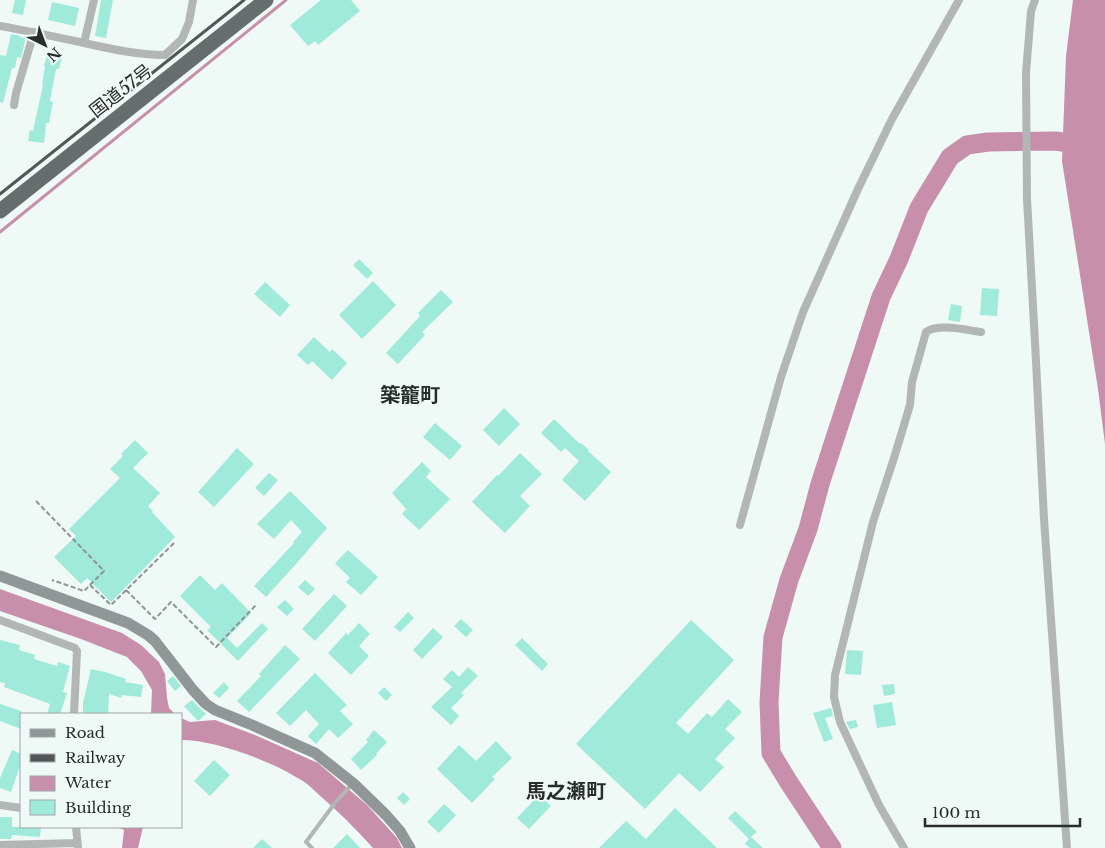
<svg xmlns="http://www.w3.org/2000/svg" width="1105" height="848" viewBox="0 0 1105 848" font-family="'Libre Baskerville','Noto Sans JP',serif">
<rect width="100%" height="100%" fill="#eff9f6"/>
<path fill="#c78faa" d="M1073 0H1105V444L1098 389 1062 161 1066 56Z
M0 589 122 633 141 645 159 662 165 674 167 698 169 708 175 714H151L152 690 141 671 127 657 81 639 0 611Z
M181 718 190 722 215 720 255 735 318 763 367 805 397 838 402 848H373C356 829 338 811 318 794 313 789 307 783 301 780 271 761 216 740 181 740Z
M117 827H143L138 848H122L124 830Z"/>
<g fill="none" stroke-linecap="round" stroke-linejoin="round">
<path stroke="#c78faa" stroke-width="3" d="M0 232 286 0"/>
<path stroke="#c78faa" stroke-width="19" d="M832 848 788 781 771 753 769 702 773 637 789 580 808 529 820 484 881 297 899 259 919 208 950 157 967 145 988 142 1056 141 1105 149"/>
</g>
<path fill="#a0eada" d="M15 0H26L23 15 12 13Z
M101 0H113L106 38 95 36Z
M321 0H351L360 11 318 45 315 41 308 46 290 25Z
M52 2 79 8 75 26 48 20Z
M11 34 26 37 21 58 17 57 15 68H12L3 103 0 102V55L6 56Z
M47 54 62 57 59 69H56L50 101 53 102 49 123H46L44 143 28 141 30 130 33 131 43 85H42L45 66H44Z
M359 259 373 273 367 279 353 265Z
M373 281 396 305 362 339 339 315Z
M265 282 290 305 280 317 254 294Z
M982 288 999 289 997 316 980 315Z
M441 290 453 302 422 332 425 335 398 364 386 353 420 316 418 313Z
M951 304 962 306 960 322 948 320Z
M314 337 330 352 332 349 347 363 332 380 312 361 308 365 297 355Z
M504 408 520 424 499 446 483 430Z
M554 419 580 444 581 443 589 450 588 451 611 472 585 501 562 480 579 461 565 448 561 452 541 433Z
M435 423 462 446 450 460 423 437Z
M135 440 148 453 133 468 160 493 148 506 153 511 152 512 175 537 111 602 87 578 81 584 54 557 76 536 69 529 120 478 110 469 123 456 121 454Z
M237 448 254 464 214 507 198 492Z
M520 453 542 474 520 496 530 506 505 533 472 502 497 475 498 476Z
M422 462 431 471 426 477 450 499 419 530 402 514 406 509 392 493Z
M269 473 278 480 264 496 255 488Z
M290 491 327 528 296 564 266 597 254 586 294 543 293 542 302 532 291 520 274 539 257 524Z
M348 550 378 577 361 595 346 582 350 578 335 563Z
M200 575 215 590 222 583 251 613 227 638 237 648 262 623 268 629 238 661 207 630 211 627 180 596Z
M305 580 315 589 308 596 298 587Z
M334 594 347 606 315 641 302 629Z
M285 600 294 609 287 616 277 607Z
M408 612 414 618 400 632 394 627Z
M461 619 473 630 466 637 454 626Z
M691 620 734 660 676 723 688 734 707 713 712 717 728 699 742 712 725 729 735 738 715 759 724 767 700 792 679 773 645 809 576 744Z
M359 623 370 634 359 646 369 656 351 675 328 653 346 633 348 635Z
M433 628 443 637 422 659 413 650Z
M522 638 548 664 542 671 515 645Z
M0 640 20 645 19 650 35 655 34 659 57 666 58 662 70 666 63 692 67 693 60 714H47L50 704 4 687 5 683 0 682Z
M285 645 300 659 249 712 237 701 261 676 259 674Z
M847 650 863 651 861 675 845 674Z
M468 667 478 676 461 693 464 695 451 708 459 716 451 725 431 707 452 687 443 679 452 670 459 677Z
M91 669 105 672 126 679 125 682 143 685 141 697 122 695 121 698 109 694 108 714H83V703Z
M315 673 347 705 340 711 353 724 338 738 329 729 316 744 308 736 319 724 306 710 290 726 276 713Z
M173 676 181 686 175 691 167 681Z
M224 682 229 688 219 698 213 693Z
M894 684 895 694 884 696 882 685Z
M384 687 392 695 386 701 378 693Z
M192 700 206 714 198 721 184 706Z
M892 702 896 725 877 728 873 705Z
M0 704 21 711V729L0 721Z
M831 708 833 716 825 718 833 739 824 742 813 713Z
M856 720 858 727 850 729 846 722Z
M374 730 387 742 376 754 377 755 361 770 351 759 368 742 366 740Z
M496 741 512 758 492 777 495 779 472 803 437 769 459 745 476 761Z
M12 750 21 754V763L11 792 0 788V778Z
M214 760 230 775 210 796 194 781Z
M403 792 410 799 404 805 397 798Z
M539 795 551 806 529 829 517 818Z
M444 804 456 815 439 833 427 822Z
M675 808 717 848H599L626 821 646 839Z
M735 811 757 832 751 837 763 848H750L745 844 749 839 728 818Z
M0 817H12V827H41L40 837 12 835 11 839H0Z
M347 834 360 848H333Z
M262 839 272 848H253Z"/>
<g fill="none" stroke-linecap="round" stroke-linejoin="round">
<path stroke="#8d9492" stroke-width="2" stroke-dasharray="5 2.5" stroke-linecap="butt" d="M36 501 104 571 84 591 52 580
M90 585 111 605 174 543
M126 590 155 619 171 602 216 647 256 605"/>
<path stroke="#b2b6b5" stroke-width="4" d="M312 848 306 842 335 803 352 784"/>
<path stroke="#b2b6b5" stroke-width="8" d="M1035 0 1031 11 1026 73 1027 199 1035 342 1044 519 1067 848
M0 26C28 31 56 37 84 43 111 49 138 55 165 55L182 39 189 22 193 0
M84 43 94 0
M14 105 16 93 34 32
M740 525 781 377 803 312 858 189 892 119 959 0
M0 620 75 648 77 651 74 714
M0 805 21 808
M76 827 78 847
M0 845 77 843
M904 848 879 805 840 722 834 697 835 675 873 522 894 458 910 405 912 382 926 332C938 323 966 330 981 332"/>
<path stroke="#919796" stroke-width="11" d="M0 576 128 623 148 635 155 641 193 690 206 704 215 710 252 725 315 753 353 783 386 815 400 831 410 848"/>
<path stroke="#656e6c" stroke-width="15" d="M0 211 266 0"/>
<path stroke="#525756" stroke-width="3" d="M0 194 244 0"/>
</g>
<g text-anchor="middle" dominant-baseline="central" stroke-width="4" stroke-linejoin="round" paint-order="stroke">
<g font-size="18" fill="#282c2b" stroke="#eff9f6">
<text transform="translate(121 91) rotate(-38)">国道57号</text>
</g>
<g font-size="20" font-weight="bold" fill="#282c2b" stroke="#eff9f6">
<text x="410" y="395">築籠町</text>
<text x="566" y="791">馬之瀬町</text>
</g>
</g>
<rect x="20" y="713" width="162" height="115" fill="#eff9f6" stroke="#9fa7a5"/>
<rect x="30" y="729" width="25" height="8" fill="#919796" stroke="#9fa7a5"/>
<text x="65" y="738" font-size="15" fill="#282c2b">Road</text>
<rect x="30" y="754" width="25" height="8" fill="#525756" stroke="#9fa7a5"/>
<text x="65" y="763" font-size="15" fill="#282c2b">Railway</text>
<rect x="30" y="776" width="25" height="15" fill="#c78faa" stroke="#9fa7a5"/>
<text x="65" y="788" font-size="15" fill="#282c2b">Water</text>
<rect x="30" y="800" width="25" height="15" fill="#a0eada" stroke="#9fa7a5"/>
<text x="65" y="813" font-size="15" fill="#282c2b">Building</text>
<g transform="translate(45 45) rotate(138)" stroke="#eff9f6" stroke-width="4" paint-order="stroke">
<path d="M0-4L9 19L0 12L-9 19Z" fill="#282c2b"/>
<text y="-8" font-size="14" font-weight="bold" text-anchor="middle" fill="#282c2b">N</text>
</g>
<path d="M925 818v8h155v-8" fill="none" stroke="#282c2b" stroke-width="2.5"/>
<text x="932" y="818" font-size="15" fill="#282c2b" stroke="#eff9f6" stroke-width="4" paint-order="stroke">100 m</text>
</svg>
